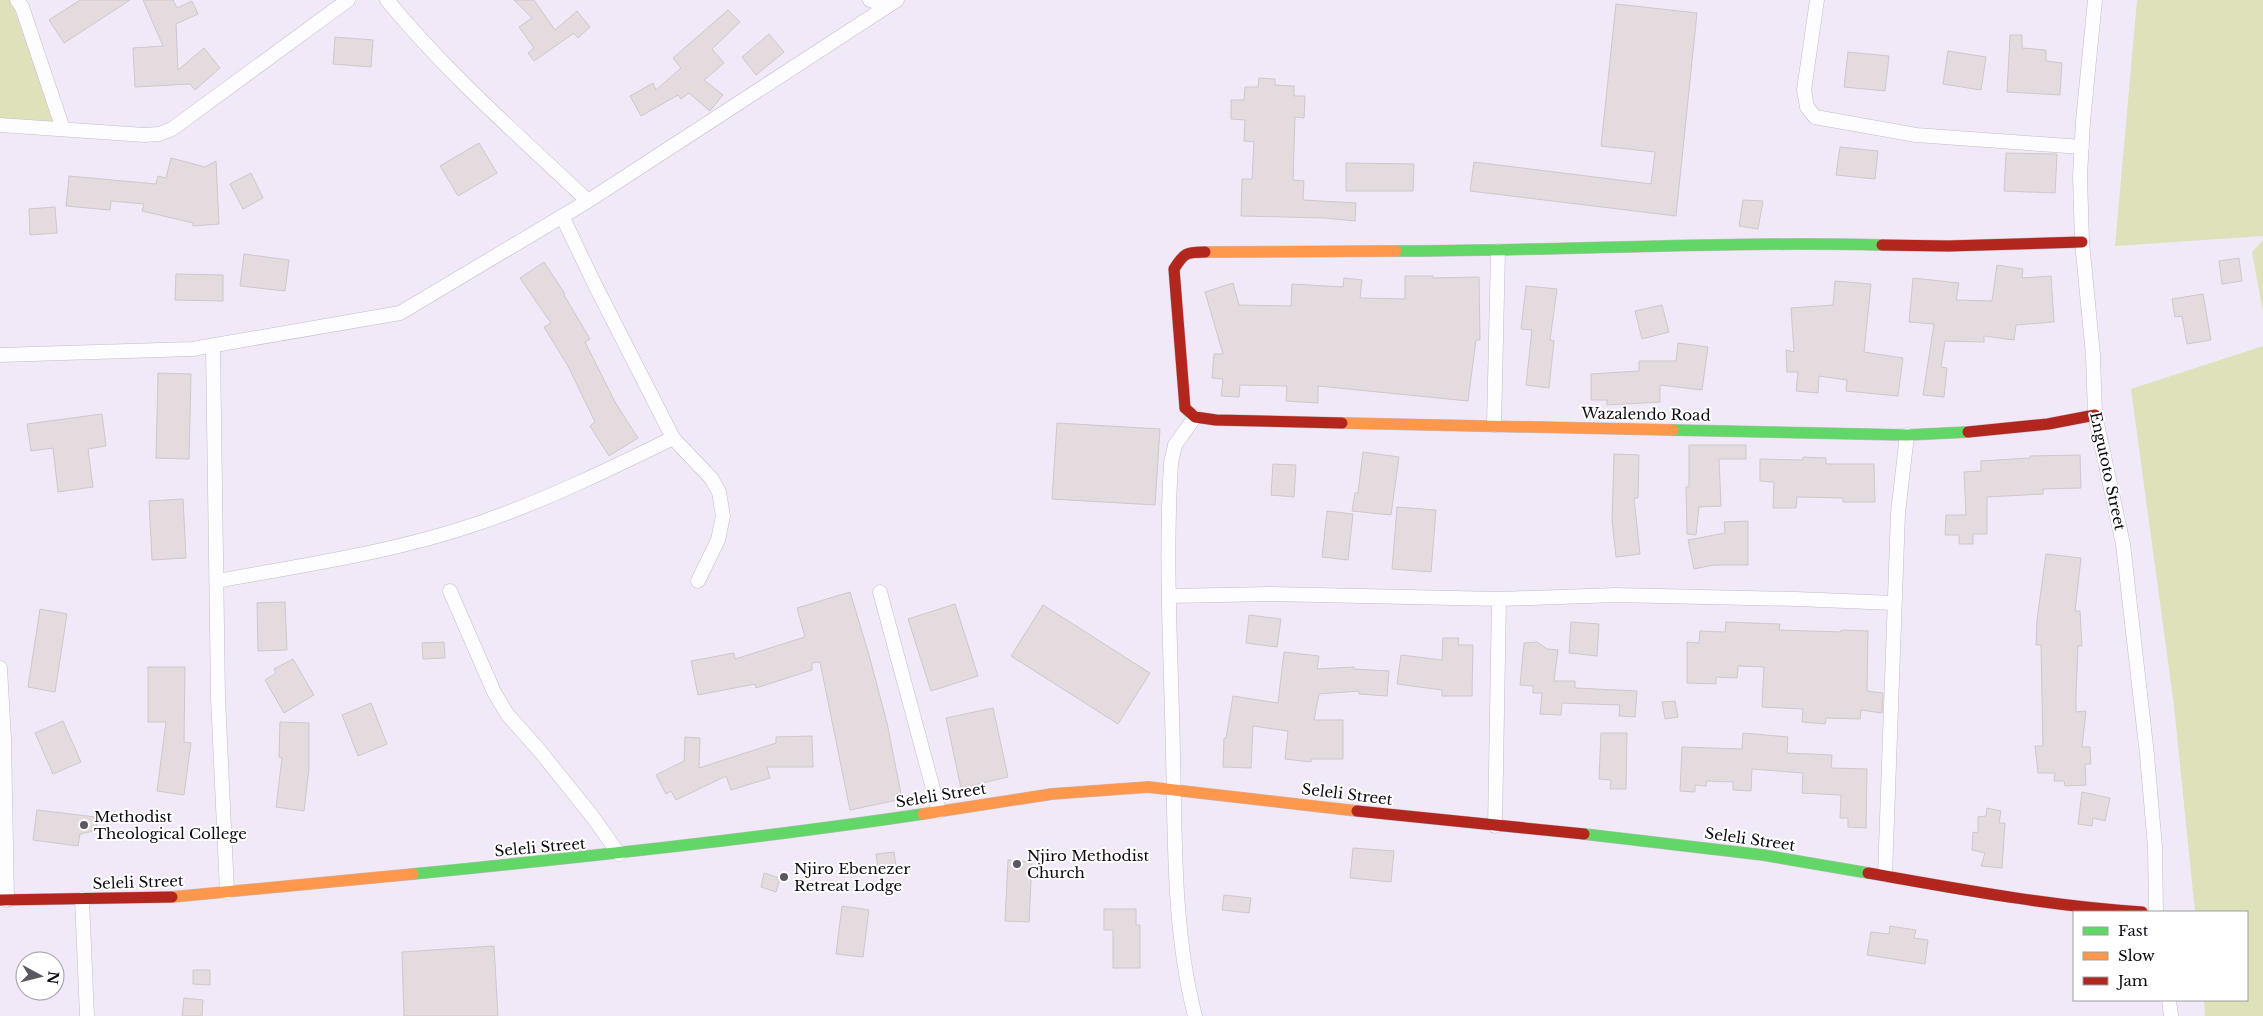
<svg xmlns="http://www.w3.org/2000/svg" width="2263" height="1016" viewBox="0 0 2263 1016" font-family="'Libre Baskerville',serif">
<rect width="100%" height="100%" fill="#f1e9f8"/>
<path fill="#dfe1ba" d="M0 0H11L54 122 0 119Z
M2137 0H2263V236L2115 246Z
M2263 240V312L2252 252Z
M2263 346V1016H2205L2204 1000H2247V912H2195L2174 706 2131 389Z"/>
<path fill="#e3dbde" stroke="#cfc7ca" d="M80 0H130L64 43 49 20Z
M143 0H173L177 8 192 1 198 14 176 24 178 70 204 48 220 68 195 90 190 84 135 87 133 48 163 46Z
M514 0H534L555 30 577 11 590 27 578 38 574 33 534 61 528 53 534 48 519 27 532 18Z
M1616 4 1697 13 1676 216 1470 191 1474 162 1651 184 1655 152 1601 146Z
M728 10 740 22 712 49 724 63 704 80 723 95 710 111 689 93 681 99 678 95 641 116 630 96 653 83 656 90 681 68 673 58Z
M769 34 784 52 756 75 742 57Z
M2010 35H2022V48L2046 50V61L2062 63 2060 95 2007 92Z
M335 37 373 40 371 67 333 64Z
M1948 51 1986 57 1981 90 1943 84Z
M1848 52 1889 56 1885 91 1844 87Z
M1259 78 1275 79V85L1294 86V96H1305L1304 118 1295 117 1293 180 1304 181 1303 200 1356 203 1355 221 1325 218 1241 216 1242 179H1252L1254 142 1244 141 1245 120 1231 119V100H1244L1245 87H1258Z
M479 143 497 173 458 196 440 166Z
M1840 147 1878 151 1875 179 1836 175Z
M2006 153 2057 154 2055 193 2004 191Z
M171 158 205 167 216 161 219 224 193 226V223L142 211 144 204 111 201 110 210 66 206 69 176 156 184 158 176 166 178Z
M1346 163 1414 164 1413 191H1346Z
M251 173 263 198 243 209 230 184Z
M1743 200 1763 201 1758 229 1739 226Z
M55 207 57 233 30 235 29 209Z
M244 254 289 260 285 291 240 286Z
M2239 258 2242 281 2222 284 2219 261Z
M544 262 565 294 564 295 590 339 585 342 615 402 638 438 609 456 590 426 595 422 568 366 544 327 551 323 520 278Z
M1997 265 2023 269 2022 278 2051 276 2054 322 2016 325 2014 340 1984 336V342L1945 341 1941 367 1947 368 1944 397 1923 395 1934 324 1909 322 1913 278 1959 283 1956 300 1992 301Z
M176 274 223 275V301L175 300Z
M1405 276H1433V278L1479 277 1480 340H1476L1468 401 1318 386V403L1286 401 1287 386 1240 385 1239 397 1221 396 1223 379 1212 378 1214 354H1223L1205 292 1233 283 1239 305 1291 306 1292 284 1343 287 1344 278 1362 280 1360 298 1405 299Z
M1835 281 1871 284 1864 352 1903 358 1898 396 1846 391 1847 380 1819 376 1818 393 1796 391 1798 372H1787L1786 350 1794 352 1791 308 1833 305Z
M1526 286 1557 289 1550 340 1554 341 1549 388 1526 385 1532 330 1521 329Z
M2203 294 2211 340 2187 344 2182 316 2175 317 2172 299Z
M1662 305 1669 332 1642 339 1635 311Z
M1678 343 1708 347 1702 390 1660 385V402L1607 405V400H1591V374L1639 371V361H1676Z
M158 373 191 374 189 459 156 458Z
M102 414 106 446 88 449 93 487 58 492 53 448 31 451 27 424Z
M1057 423 1160 429 1155 505 1052 499Z
M1689 445H1746V459H1719L1721 506 1699 507 1696 535 1687 534 1686 487H1689Z
M1363 452 1399 457 1391 515 1352 511 1355 493H1358Z
M1614 454 1639 455 1638 498H1634L1640 554 1616 557 1612 520Z
M2080 455 2081 488 2043 489V494L1987 497V534H1973V544H1959V535H1945L1946 515H1966L1964 472 1981 471V461L2030 458V456Z
M1803 457 1826 458V464H1874L1875 502H1843V498L1797 497 1796 508H1773L1774 482 1760 481V459L1803 460Z
M1273 464 1296 465 1294 497 1271 495Z
M183 499 186 558 152 560 149 501Z
M1397 507 1436 510 1431 572 1392 569Z
M1327 511 1353 514 1348 560 1322 557Z
M1748 521V565H1714L1694 569 1688 540 1725 533 1724 522Z
M2046 554 2081 558 2075 611H2080L2082 646H2078L2076 695V712L2086 711 2082 747H2090L2091 764H2085L2086 785 2065 786 2064 781H2054L2055 773H2038L2035 746H2043L2041 645H2036L2037 620Z
M850 592 869 655 887 723 902 799 850 810 820 662 812 663V670L756 688 755 684 698 695 691 661 734 653 735 659 805 637 797 608Z
M285 602 287 650 258 651 257 603Z
M955 604 978 676 931 691 908 619Z
M1043 605 1150 673 1118 724 1011 656Z
M40 609 67 614 55 692 28 687Z
M1249 615 1281 619 1277 647 1246 643Z
M1571 622 1599 624 1597 656 1569 653Z
M1726 622 1780 624 1779 630 1841 632V630L1868 631 1867 691 1883 693 1882 713 1861 710 1860 719 1826 718 1825 724 1802 722 1803 709 1762 707 1764 667 1738 666 1737 678 1716 677V684L1687 683V642L1699 643 1700 631 1725 632Z
M1443 638H1459L1458 645H1473L1472 696H1442V690L1397 684 1401 655 1442 660Z
M444 642 445 658 423 659 422 643Z
M1537 642 1547 649 1558 650 1554 681H1575V688L1637 691 1635 717 1619 716 1620 705 1562 703 1561 715 1540 714 1542 693H1533V686L1520 685 1524 643Z
M1284 652 1319 656 1317 669 1354 667V669L1389 671 1387 696 1359 694V691L1319 694 1314 720H1343V759H1311V762L1285 759 1288 731 1253 726 1251 768 1223 767 1224 738H1226L1233 696 1278 703Z
M293 659 314 695 284 713 265 680 276 673 274 669Z
M148 667H185L184 742 191 743 184 795 157 791 166 722H148Z
M1675 701 1678 717 1665 719 1662 702Z
M371 703 387 744 358 756 342 715Z
M993 708 1008 777 961 788 946 718Z
M63 721 81 762 53 774 35 733Z
M280 722 309 723V768L304 811 276 807 282 758 279 757Z
M1601 733H1627L1626 789H1610L1611 780 1599 779Z
M1743 733 1788 737 1787 753 1832 755 1831 768 1867 769 1866 828 1848 827V818H1840L1841 795 1802 793 1803 773 1752 769 1751 791 1733 790V782L1707 781 1706 786 1695 785V792L1680 791 1682 747 1742 749Z
M812 736 813 767H767L770 778 731 790 726 776 676 800 671 791 666 794 656 775 684 761 685 737 700 738 699 768 776 743V737Z
M2082 792 2110 798 2105 821 2093 818 2092 826 2078 824Z
M1987 808 2001 811 1999 823H2005L2002 868 1981 866 1985 853 1972 850 1973 832 1978 833V817L1986 816Z
M37 810 95 817 98 830 80 834 78 846 33 840Z
M1353 848 1394 851 1391 882 1350 878Z
M894 852 896 866 878 868 876 854Z
M1008 860 1032 862 1029 922 1005 921Z
M764 873 780 878 776 892 761 887Z
M1224 895 1251 898 1249 913 1222 910Z
M842 906 869 910 863 957 836 954Z
M1104 909H1136V925H1140V968H1113V930H1104Z
M1890 926 1916 930 1914 938 1928 940 1925 964 1867 955 1871 932 1889 934Z
M494 946 498 1016H404L402 952Z
M193 970H210V985L193 984Z
M184 998 203 1000 202 1016H182Z"/>
<g fill="none" stroke-linecap="round" stroke-linejoin="round">
<g stroke="#c3bcc8" stroke-width="15">
<path id="street" d="M17 0 22 7 63 129
M387 0C447 73 519 136 588 201
M870 0 887 6
M1817 0 1804 90 1807 107 1815 117 1916 135 2082 147
M2095 0 2083 121 2080 176 2082 242 2093 355 2095 415 2123 544 2147 755 2155 847 2156 912
M0 125 144 135 159 134 172 129 348 0
M562 216 594 283 673 438 711 478 719 492 723 516 718 540 698 581
M213 347 218 698 227 892
M0 355 192 349 400 313 588 201 897 0
M1494 425 1498 251
M217 581C304 565 395 552 479 523 546 500 610 469 673 438
M450 591 494 692 507 714 539 750 592 816 619 854
M880 592 939 811
M1169 596 1271 594 1499 599 1616 595 1796 599 1894 603
M0 668 4 739 7 900
M1495 826 1499 599
M1885 875 1898 513 1907 435
M82 899 87 1016
M2169 1000 2171 1016
M1195 1016C1173 931 1175 839 1173 752 1171 656 1165 559 1171 463L1175 445 1195 417"/>
</g>
<g stroke="#c3bcc8" stroke-width="12">
<path id="fast" d="M1396 251C1558 251 1720 241 1882 245
M1673 430 1907 435 1968 432
M1584 834 1763 855 1868 873
M413 874C584 857 754 839 923 814"/>
</g>
<g stroke="#c3bcc8" stroke-width="12">
<path id="slow" d="M1205 252 1396 251
M1342 423 1673 430
M923 814 1052 794 1148 787 1357 811
M172 897 413 874"/>
</g>
<g stroke="#c3bcc8" stroke-width="12">
<path id="jam" d="M1882 245 1948 246 2082 242
M1205 252C1186 252 1184 253 1174 269L1185 408 1195 417 1216 420 1342 423
M1968 432 2048 424 2095 415
M1357 811 1584 834
M1868 873C1959 889 2049 906 2142 912
M0 900 172 897"/>
</g>
<use href="#street" stroke="#fdfcfe" stroke-width="14"/>
<use href="#fast" stroke="#63d668" stroke-width="11"/>
<use href="#slow" stroke="#ff974d" stroke-width="11"/>
<use href="#jam" stroke="#b3261e" stroke-width="11"/>
</g>
<g fill="#5d5762" stroke="#fff" stroke-width="2">
<circle cx="84" cy="825" r="5"/>
<circle cx="1017" cy="864" r="5"/>
<circle cx="784" cy="877" r="5"/>
</g>
<g text-anchor="middle" dominant-baseline="central" stroke-width="4" stroke-linejoin="round" paint-order="stroke">
<g font-size="15" fill="#0e0912" stroke="#fff">
<text transform="translate(1646 414) rotate(1)">Wazalendo Road</text>
<text transform="translate(2108 471) rotate(78)">Engutoto Street</text>
<text transform="translate(1347 794) rotate(7)">Seleli Street</text>
<text transform="translate(941 795) rotate(-9)">Seleli Street</text>
<text transform="translate(1750 839) rotate(8)">Seleli Street</text>
<text transform="translate(540 847) rotate(-5)">Seleli Street</text>
<text transform="translate(138 882) rotate(-2)">Seleli Street</text>
</g>
<g font-size="15" fill="#0e0912" stroke="#fff" text-anchor="start">
<text x="94" y="816">Methodist<tspan x="94" dy="17">Theological College</tspan></text>
<text x="1027" y="855">Njiro Methodist<tspan x="1027" dy="17">Church</tspan></text>
<text x="794" y="868">Njiro Ebenezer<tspan x="794" dy="17">Retreat Lodge</tspan></text>
</g>
</g>
<rect x="2073" y="911" width="175" height="90" fill="#ffffff" stroke="#9f9da0"/>
<rect x="2083" y="927" width="25" height="8" fill="#63d668" stroke="#9f9da0"/>
<text x="2118" y="936" font-size="15" fill="#0e0912">Fast</text>
<rect x="2083" y="952" width="25" height="8" fill="#ff974d" stroke="#9f9da0"/>
<text x="2118" y="961" font-size="15" fill="#0e0912">Slow</text>
<rect x="2083" y="977" width="25" height="8" fill="#b3261e" stroke="#9f9da0"/>
<text x="2118" y="986" font-size="15" fill="#0e0912">Jam</text>
<g transform="translate(40 976) rotate(97)"><circle r="24" fill="#ffffff" stroke="#9f9da0"/>
<path d="M0-4L9 19L0 12L-9 19Z" fill="#5d5762"/>
<text y="-8" font-size="14" font-weight="bold" text-anchor="middle" fill="#0e0912">N</text>
</g>
</svg>
